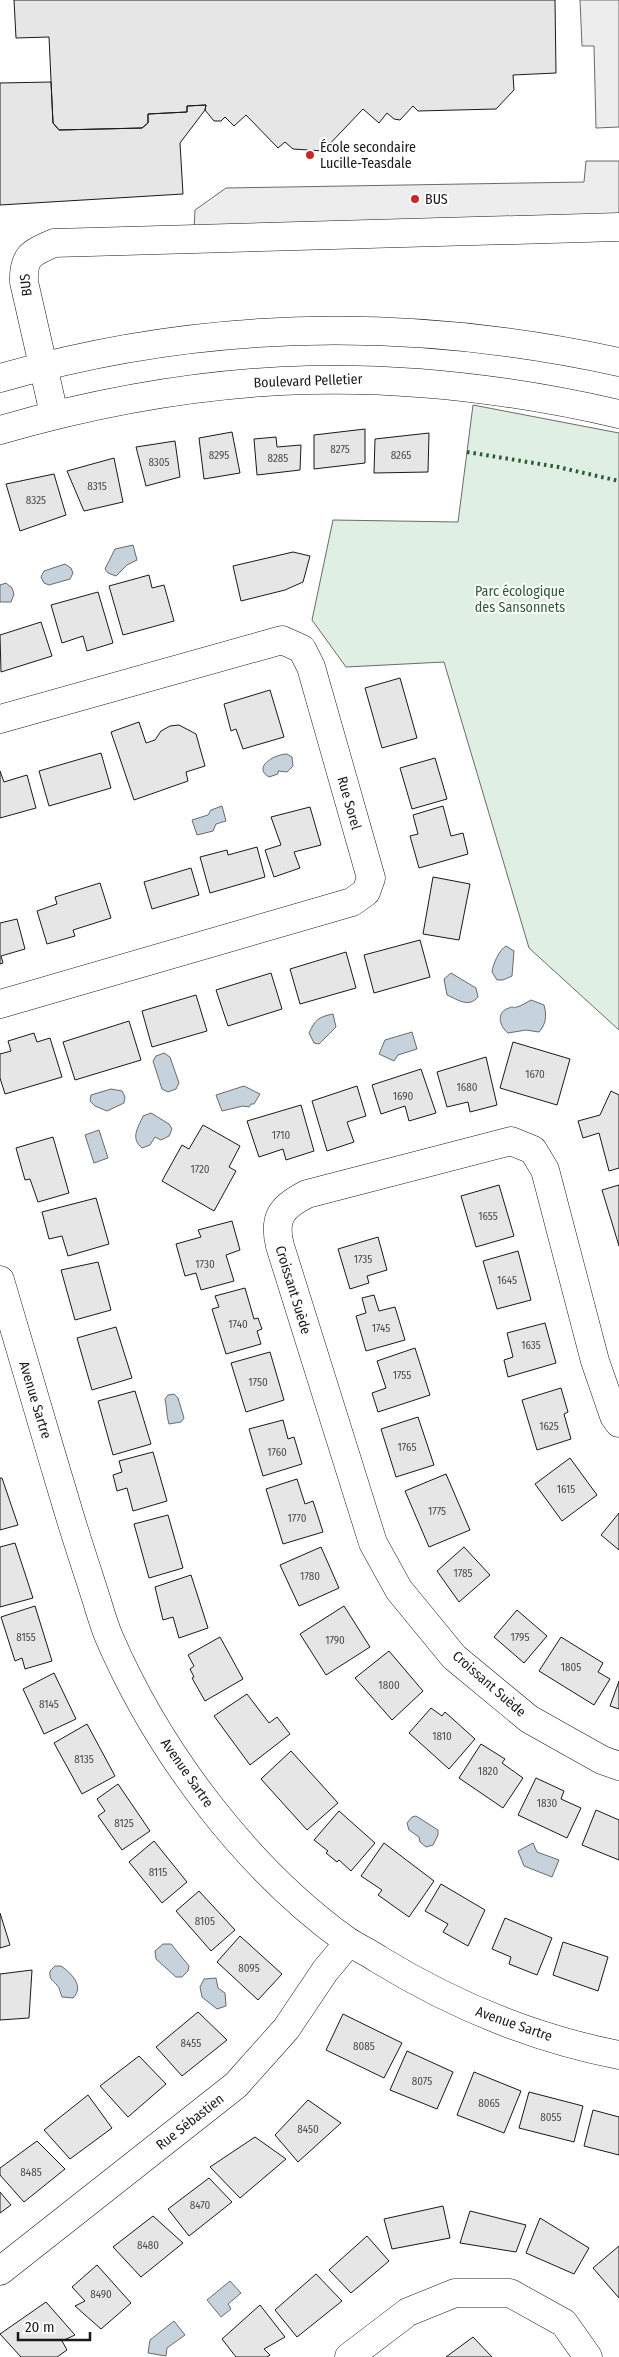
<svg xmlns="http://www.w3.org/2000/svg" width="619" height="2357" viewBox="0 0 619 2357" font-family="'Fira Sans Condensed',sans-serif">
<rect width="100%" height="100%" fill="#fff"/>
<path fill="#e0efe3" stroke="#6a6a6a" d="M473 405 619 433V1030L529 948 444 662 346 667 312 620 333 520 458 522Z"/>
<path fill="#ededed" stroke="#6a6a6a" d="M580 0H619V127L596 128 594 46H582Z
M586 161H619V218L194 229 195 210 226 188 584 182Z"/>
<path fill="#c6d2dc" stroke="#6a6a6a" d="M133 545 137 560 127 565 116 576 108 573 105 569 115 549Z
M65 564 71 568 73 573 70 579 49 585 44 583 41 577 44 571Z
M6 583 12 588 14 594 11 602H0V585Z
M287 754 292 757 293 766 287 772 278 771V774L269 777C252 767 275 754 287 754Z
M222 806 226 821 216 824 213 831 197 835 192 820 208 815 211 810Z
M506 946 514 951 512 976 503 980H497L492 972C493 964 499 950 506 946Z
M451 973 476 988 478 997C469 1008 458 1000 447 995L444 979Z
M531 1000 544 1005C547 1016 546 1024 539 1032L526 1030 508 1033C499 1026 496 1012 509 1008 516 1005 509 1009 517 1007 521 1006 527 1002 531 1000Z
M333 1014 336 1027 319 1044 314 1043 309 1033C315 1020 318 1017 333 1014Z
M412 1032 417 1049 398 1055 394 1061 379 1054 385 1040Z
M164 1053 170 1057 179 1083 176 1089 168 1092 162 1089 153 1061 156 1056Z
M244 1086 260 1094 254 1104H251L249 1107 243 1106 222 1111 216 1095Z
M111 1089 122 1091 125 1097 124 1103 107 1111 95 1106 90 1101 91 1095Z
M151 1113 169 1124 172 1129 169 1136 161 1140 155 1137 150 1145 142 1148C130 1138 138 1128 143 1116Z
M99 1130 108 1158 94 1163 85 1135Z
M174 1394 178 1398 184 1418 181 1422 169 1424C166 1415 167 1407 165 1399L168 1395Z
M416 1816 438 1830V1835L433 1845 426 1847 420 1842 419 1837 409 1830 407 1823 412 1817Z
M533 1843 537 1852 559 1860 552 1877 524 1866 518 1851Z
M163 1944H171L189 1966 188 1971 182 1977H176L156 1959 155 1951Z
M55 1966H61C71 1973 85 1986 73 1998L62 1997C60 1993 60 1988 57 1985 52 1980 49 1979 50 1971Z
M216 1978 218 1988 225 1993 226 2006 217 2009 202 1997 200 1987 204 1979Z
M230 2281 241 2293 228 2304 231 2309 221 2317 207 2300Z
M174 2321 185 2335 167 2348 166 2356 148 2353 150 2340Z"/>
<path fill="#e6e6e6" stroke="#1a1a1a" d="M14 0H555L556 73 513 75 514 90 496 109 418 111 413 106 400 120 394 119 387 113 379 123 363 109 323 151 293 149 285 142 278 148 246 115 234 126 225 117 221 121H214L205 110 206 105 187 106V112L148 114V123L142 128 59 130 53 123 49 37 16 38Z
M51 82 53 123 59 130 142 128 148 123V114L187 112V106L206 105 205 110 180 143 183 194 0 205V83Z
M365 429V463L314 469V435Z
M232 432 240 473 204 479 199 438Z
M429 433 428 472 374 473 375 439Z
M276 437 277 447 301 445 300 470 257 475 254 439Z
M175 441 180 477 146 486 136 447Z
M114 458 123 502 84 511 67 471Z
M54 474 66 515 20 531 6 484Z
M293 552 310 556 303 582 285 590 241 601 233 566Z
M149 575 152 588 164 585 174 621 123 635 109 586Z
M98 592 113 643 87 651 83 636 62 643 51 605Z
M41 622 52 656 1 672 0 635Z
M400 678 417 738 382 748 365 688Z
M270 690 284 737 243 749 236 729 231 731 224 704Z
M139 722 146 743 155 740 161 731 170 726 179 725 196 734 205 766 186 772 188 781 134 800 111 732Z
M101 753 111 788 49 806 39 771Z
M435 758 447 799 412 809 400 768Z
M0 771 4 782 27 775 36 808 0 818Z
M443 806 451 836 463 833 468 854 419 868 410 836 418 834 413 815Z
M310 807 321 845 294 852 300 868 274 877 265 850 281 845 271 817Z
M257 847 265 877 210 893 200 857 227 850 228 855Z
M191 868 199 895 152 909 144 882Z
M433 877 470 884 459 940 423 934Z
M100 883 111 918 73 930 75 936 47 944 37 911 57 904 55 897Z
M17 919 25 949 1 956 3 963 0 964V923Z
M420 940 430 977 374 993 364 955Z
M346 952 356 988 300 1004 290 969Z
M271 973 282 1009 228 1026 216 990Z
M196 995 207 1031 152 1047 142 1011Z
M129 1021 141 1060 75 1080 63 1042Z
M34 1033 37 1042 50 1038 62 1077 5 1094 0 1078V1054L11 1051 8 1041Z
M513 1042 570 1059 557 1105 500 1088Z
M486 1057 497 1105 470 1112 468 1102 447 1107 437 1072Z
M421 1069 436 1113 409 1121 405 1106 381 1114 372 1085Z
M357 1086 366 1116 347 1122 354 1142 327 1151 312 1101Z
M611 1091 619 1095V1168L609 1171 599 1133 583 1138 578 1121 600 1115Z
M301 1105 314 1151 286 1160 283 1149 259 1157 247 1121Z
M203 1125 240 1146 229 1167 236 1171 214 1211 162 1181 182 1145 189 1149Z
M53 1137 69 1193 38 1202 30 1179 25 1180 16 1148Z
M499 1185 514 1236 476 1247 461 1196Z
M619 1185V1246L602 1190Z
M96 1198 109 1244 68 1256 62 1236 49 1239 42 1212Z
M232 1221 240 1250 226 1255 234 1281 201 1290 196 1273 185 1276 176 1244 201 1237 198 1230Z
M378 1237 387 1270 367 1276 369 1283 350 1289 338 1249Z
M518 1251 531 1300 497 1309 483 1261Z
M98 1262 111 1310 75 1320 61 1270Z
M245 1288 254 1319 258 1318 262 1329 257 1331 261 1344 226 1354 212 1309 219 1307 215 1296Z
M374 1295 379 1311 395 1307 405 1340 366 1351 356 1316 366 1313 362 1298Z
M545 1323 556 1363 508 1377 504 1360 513 1357 507 1333Z
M116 1327 132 1378 92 1390 77 1338Z
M415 1348 430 1395 378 1412 372 1393 386 1388 377 1361Z
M270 1352 284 1400 246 1412 231 1363Z
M561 1388 568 1412 564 1414 571 1439 537 1450 522 1400Z
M135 1391 151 1444 113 1455 98 1401Z
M418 1417 434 1465 396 1477 381 1429Z
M283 1420 288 1439 294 1437 302 1464 263 1476 249 1429Z
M153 1452 167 1501 133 1511 127 1488 117 1491 113 1475 122 1472 119 1461Z
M570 1458 597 1495 562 1521 535 1484Z
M446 1474 470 1530 429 1547 405 1491Z
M0 1478H2L18 1525 0 1530Z
M297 1479 305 1504 313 1501 323 1532 283 1544 266 1489Z
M619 1513V1550L601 1535Z
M168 1515 183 1568 149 1578 134 1524Z
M15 1543 33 1598 0 1607V1547Z
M321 1547 339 1588 299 1606 280 1565Z
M464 1547 490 1575 459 1602 437 1571Z
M191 1575 208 1628 179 1638 173 1617 163 1620 155 1587Z
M35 1606 52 1661 25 1669 22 1658 15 1661 1 1617Z
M344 1606 370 1647 326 1675 300 1634Z
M517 1610 547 1636 524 1663 494 1637Z
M220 1637 243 1679 205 1701 192 1678 194 1677 190 1669 194 1666 188 1655Z
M561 1637 603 1663 598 1672 610 1679 594 1705 539 1671Z
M389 1651 423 1691 392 1720 355 1678Z
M54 1673 76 1719 44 1734 23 1689Z
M619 1681V1709L610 1706Z
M247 1694 269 1723 277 1717 290 1734 250 1765 214 1716Z
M431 1708 442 1716 445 1712 475 1739 449 1769 409 1733Z
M87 1724 115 1776 82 1794 54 1743Z
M481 1744 505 1759 502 1763 523 1778 503 1808 459 1778Z
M291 1751 338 1803 307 1830 261 1779Z
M536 1778 564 1791 561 1799 581 1808 567 1838 518 1815Z
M118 1784 150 1831 122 1850 98 1816 105 1811 97 1799Z
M596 1810 619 1820V1860L582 1845Z
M339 1811 375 1843 351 1871 339 1860 337 1862 326 1853 328 1851 314 1840Z
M154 1841 187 1882 162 1903 129 1862Z
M384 1843 434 1881 409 1917 378 1895 382 1890 361 1876Z
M441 1884 485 1910 468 1946 443 1932 448 1924 425 1911Z
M199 1891 235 1930 211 1951 176 1911Z
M0 1913 10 1945 0 1948Z
M505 1918 552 1938 537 1975 509 1964 511 1957 492 1949Z
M240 1936 282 1974 258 2000 217 1962Z
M563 1942 608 1957 598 1991 553 1975Z
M32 1970 29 2018 0 2020V1974Z
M198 2012 227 2040 182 2076 156 2047Z
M343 2014 402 2043 384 2078 326 2050Z
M407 2051 453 2072 437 2109 390 2090Z
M139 2056 166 2084 128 2117 100 2086Z
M474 2072 521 2091 504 2133 457 2115Z
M529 2092 583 2106 574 2142 519 2128Z
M88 2095 112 2128 70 2159 44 2130Z
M308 2100 341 2123 298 2162 275 2135Z
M593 2110 619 2117V2155L584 2146Z
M255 2137 286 2159 240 2198 210 2167Z
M37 2141 65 2169 24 2202 0 2175V2168Z
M209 2178 232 2202 189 2236 168 2209Z
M0 2192 11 2205 0 2213Z
M443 2206 450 2238 392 2249 384 2219Z
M470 2211 526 2225 516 2252 460 2243Z
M153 2216 183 2243 141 2277 113 2247Z
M540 2218 589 2248 574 2274 526 2253Z
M367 2236 389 2261 351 2293 329 2270Z
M619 2246V2298L593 2268Z
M97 2265 131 2303 101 2329 75 2306 85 2301 72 2287Z
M316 2274 342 2301 297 2337 275 2310Z
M46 2302 75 2335 62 2341 67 2350 57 2357H21L0 2334Z
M260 2305 285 2337 264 2349 270 2355 267 2357H236L222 2339Z
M473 2337 492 2357H446Z"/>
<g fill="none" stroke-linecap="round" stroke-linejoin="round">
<g stroke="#1a1a1a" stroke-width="29">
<path id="minor" d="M0 378C204 319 412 317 619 362
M54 414 24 282C23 256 31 253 54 243L619 227
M0 430C215 368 401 364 619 414
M0 719 282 640 302 649 311 667 371 878 366 892 352 902 0 1004
M0 1280C22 1354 43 1427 65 1500 74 1531 84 1561 94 1592 99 1607 103 1623 109 1637 158 1751 245 1867 346 1940 356 1947 368 1952 378 1959 453 2005 532 2038 619 2055
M619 1423 614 1416 595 1361 545 1170 533 1150 511 1141 307 1194C281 1207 273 1218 280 1246L373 1543 399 1590 454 1657 529 1719 602 1760 619 1766
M0 2271 236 2085 286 2029 325 1971 349 1942
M349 2357 408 2312 455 2293H510L564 2323 588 2357"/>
</g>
<use href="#minor" stroke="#fff" stroke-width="28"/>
<path stroke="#2b5a34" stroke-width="4" stroke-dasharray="2.5 4" stroke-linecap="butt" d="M467 452 558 467 619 481"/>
</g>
<g fill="#c62828" stroke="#fff" stroke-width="2">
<circle cx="310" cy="155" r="5"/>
<circle cx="415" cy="199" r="5"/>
</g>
<g text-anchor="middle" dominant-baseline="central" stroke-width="4" stroke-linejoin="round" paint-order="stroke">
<g font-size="11" fill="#4d4d4d">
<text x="340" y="449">8275</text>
<text x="219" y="455">8295</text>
<text x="401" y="455">8265</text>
<text x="278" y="458">8285</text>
<text x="159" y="462">8305</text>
<text x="97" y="486">8315</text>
<text x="36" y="500">8325</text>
<text x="535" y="1074">1670</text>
<text x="467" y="1087">1680</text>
<text x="403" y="1096">1690</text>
<text x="281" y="1135">1710</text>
<text x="200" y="1169">1720</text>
<text x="488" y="1216">1655</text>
<text x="363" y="1259">1735</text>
<text x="205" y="1264">1730</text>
<text x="507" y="1280">1645</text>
<text x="238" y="1324">1740</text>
<text x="381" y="1328">1745</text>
<text x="531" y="1345">1635</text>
<text x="402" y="1375">1755</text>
<text x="258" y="1382">1750</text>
<text x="549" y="1426">1625</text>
<text x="407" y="1447">1765</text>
<text x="277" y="1452">1760</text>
<text x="566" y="1489">1615</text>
<text x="437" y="1511">1775</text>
<text x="297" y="1518">1770</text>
<text x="463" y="1573">1785</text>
<text x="310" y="1576">1780</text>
<text x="26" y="1637">8155</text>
<text x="520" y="1637">1795</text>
<text x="335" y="1640">1790</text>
<text x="571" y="1667">1805</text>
<text x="389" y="1685">1800</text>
<text x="49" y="1704">8145</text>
<text x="442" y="1736">1810</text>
<text x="84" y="1759">8135</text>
<text x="488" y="1771">1820</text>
<text x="547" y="1803">1830</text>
<text x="124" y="1823">8125</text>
<text x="158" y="1872">8115</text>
<text x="205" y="1921">8105</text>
<text x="249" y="1968">8095</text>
<text x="191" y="2043">8455</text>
<text x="364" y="2046">8085</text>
<text x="422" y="2081">8075</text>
<text x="489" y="2103">8065</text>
<text x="551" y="2117">8055</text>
<text x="308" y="2129">8450</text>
<text x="31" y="2172">8485</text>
<text x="200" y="2205">8470</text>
<text x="148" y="2245">8480</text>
<text x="101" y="2294">8490</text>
</g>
<g font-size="14" fill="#1a1a1a" stroke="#fff" text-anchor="start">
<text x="320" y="147">École secondaire<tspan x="320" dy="16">Lucille-Teasdale</tspan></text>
<text x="425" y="199">BUS</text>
</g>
<g font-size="14" fill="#1a1a1a" stroke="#fff">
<text transform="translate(26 285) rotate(-96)">BUS</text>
<text transform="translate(308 381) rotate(-2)">Boulevard Pelletier</text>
<text transform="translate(349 803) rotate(74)">Rue Sorel</text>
<text transform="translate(293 1290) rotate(73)">Croissant Suède</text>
<text transform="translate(35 1400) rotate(73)">Avenue Sartre</text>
<text transform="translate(489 1684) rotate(41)">Croissant Suède</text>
<text transform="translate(187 1773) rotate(55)">Avenue Sartre</text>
<text transform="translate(514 2024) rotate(19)">Avenue Sartre</text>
<text transform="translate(190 2122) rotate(-38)">Rue Sébastien</text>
</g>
<g font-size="14" fill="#2b5a34" stroke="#fff">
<text x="520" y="591">Parc écologique<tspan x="520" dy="16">des Sansonnets</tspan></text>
</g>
</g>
<path d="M18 2332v8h72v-8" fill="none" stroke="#1a1a1a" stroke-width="2.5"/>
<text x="25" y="2332" font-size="15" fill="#1a1a1a" stroke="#ffffff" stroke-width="4" paint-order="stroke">20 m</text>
</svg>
